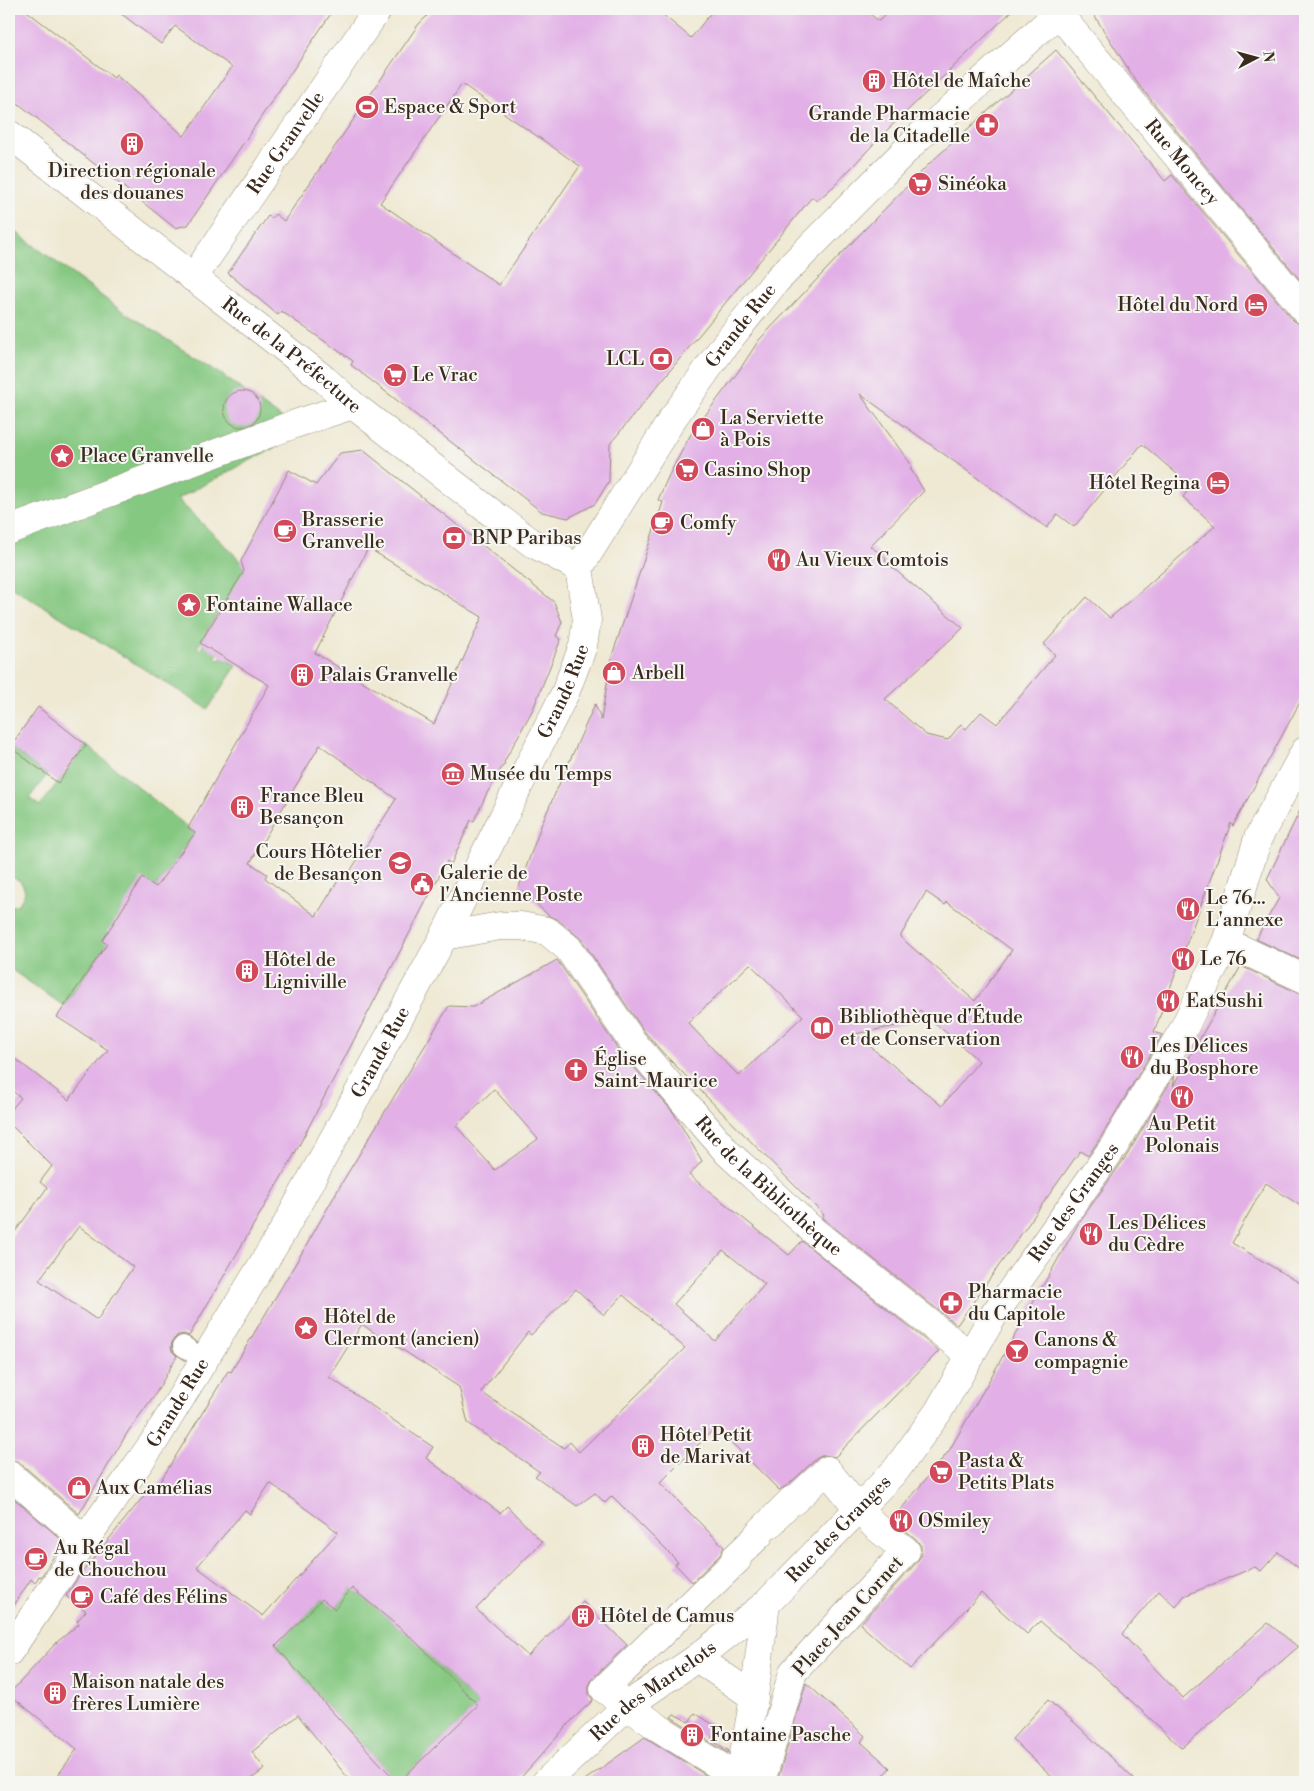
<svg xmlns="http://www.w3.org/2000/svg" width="1314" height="1791" viewBox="0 0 1314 1791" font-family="'Libre Bodoni',serif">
<rect width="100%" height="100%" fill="#f6f6f2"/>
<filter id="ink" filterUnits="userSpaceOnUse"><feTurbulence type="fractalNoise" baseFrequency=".02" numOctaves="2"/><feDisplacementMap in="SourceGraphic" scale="10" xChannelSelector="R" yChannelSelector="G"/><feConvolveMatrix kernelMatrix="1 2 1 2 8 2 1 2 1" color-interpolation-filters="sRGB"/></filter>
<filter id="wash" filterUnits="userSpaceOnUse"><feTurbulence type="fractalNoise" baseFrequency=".0096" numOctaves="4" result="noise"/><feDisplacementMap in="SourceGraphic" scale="20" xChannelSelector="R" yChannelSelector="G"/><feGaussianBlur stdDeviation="1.12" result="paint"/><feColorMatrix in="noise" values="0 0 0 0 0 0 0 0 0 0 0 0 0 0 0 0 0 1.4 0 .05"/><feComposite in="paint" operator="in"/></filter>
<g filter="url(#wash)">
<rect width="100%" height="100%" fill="#efe9d3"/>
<path fill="#85c881" stroke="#607950" d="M9 227 119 309 218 372 302 433 177 499 241 561 245 574 223 604 197 648 200 650 203 645 218 653 215 658 219 660 221 658 237 665 208 709 9 585Z
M86 745 195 833 156 887 107 944 64 1006 9 968V907L19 904 25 893C24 884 19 877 9 878V750L10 747 47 775 29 798 40 806Z
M352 1588 413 1639 478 1705 399 1782H397L326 1705 276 1646 322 1599 335 1609Z"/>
<g id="blocks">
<path fill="#e2b0e6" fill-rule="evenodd" d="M9 9H24L114 78 116 75 184 136 232 67 175 26 161 44 115 9H334L188 225 175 228 9 96Z
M434 9H656L691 38 714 9H863L879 21 891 9H1014L884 133 835 185 817 201 812 197 610 444 609 481 595 504 568 518 542 512 351 365 353 361 281 311 278 315 228 273 268 216 272 218 275 214 284 221 418 25ZM462 84 580 166 499 285 380 203Z
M1090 9H1305V286L1138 84Z
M1056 50 1165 181 1172 175 1293 320 1299 324 1305 325V693L1233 826 1231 823 1154 1032 1162 1035 1101 1137 1088 1156 1080 1151 957 1325 822 1218 824 1215 663 1053 644 1031 581 939 557 919 549 916 519 887 542 823 595 704 601 720 611 659 663 502 658 500 669 475 691 434 738 372 759 340 866 228 932 161ZM860 394 1047 528 1057 514 1074 527 1142 444 1191 486 1183 497 1215 526 1110 618 1087 597 1044 644 1055 655 997 724 981 712 966 729 961 724 948 740 926 735 885 699 963 628 885 561 886 558 870 546 924 491 910 468 912 466ZM926 892 945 905 947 902 1012 950 975 1001 900 937ZM750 964 803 1016 739 1076 688 1023ZM920 1010 979 1061 942 1106 855 1034 906 1024Z
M224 409a18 18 0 1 1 36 0a18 18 0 1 1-36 0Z
M363 450 554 602 562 622 556 636 561 639 533 709 504 762 505 763 497 775 498 776 487 793 474 821 471 820 451 864 447 861 293 1157 189 1336 184 1334 178 1335 173 1340 171 1346 172 1351 177 1356 156 1393 129 1430 79 1514 19 1462 9 1459V1240L47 1188 40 1182 52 1166 9 1123V1112L21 1098 9 1088V1054L69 1100 108 1050 57 1017 107 944 102 941 142 878 156 887 195 833 188 828 269 685 200 643 244 571 241 561 289 470 316 485 340 453ZM368 548 482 617 434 724 315 653ZM320 745 396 799 349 873 344 871 316 916 265 878 267 874 250 863ZM79 1226 133 1267 97 1320 39 1280Z
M38 707 86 745 58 783 10 747Z
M1305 800V962L1256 939 1279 898 1267 879Z
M557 960 619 1050 673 1112 702 1161 689 1175 789 1255 802 1241 939 1351 835 1457 824 1455 817 1458 788 1485 779 1490 716 1427 660 1483 724 1547 720 1555 692 1582 675 1564 678 1562 612 1496 605 1503 595 1493 577 1506 535 1476 540 1472 468 1423 459 1387 389 1341 388 1343 362 1324 329 1377 433 1447 426 1458 500 1513 507 1506 542 1542 476 1609 528 1656 583 1602 627 1645 593 1678 589 1686V1694L593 1700 573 1719 517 1782H399L478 1705 413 1639 352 1588 335 1609 322 1599 276 1646 326 1705 397 1782H351L298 1715 252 1752 265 1769 247 1782H53L77 1749 9 1694 57 1642 79 1624 77 1621 86 1611 66 1596 80 1575 151 1487 155 1490 228 1371 231 1372 306 1246 343 1181 449 1006 473 1007ZM494 1089 538 1139 495 1170 456 1126ZM723 1250 765 1284 715 1341 674 1304ZM576 1289 604 1315 623 1295 685 1348 579 1452 570 1442 564 1448 481 1392 528 1332 531 1335ZM270 1483 338 1532 263 1616 197 1567 245 1510 250 1514Z
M1241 966 1298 993 1305 994V1209L1266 1183 1232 1243 1305 1286V1573L1278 1552 1261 1571 1255 1567 1184 1596 1176 1607 1159 1591 1122 1634 1183 1698 1268 1623 1298 1647 1182 1748 1115 1686 1040 1621 1027 1634 981 1593 910 1669 860 1624 917 1562 921 1555V1546L916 1539 892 1520 949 1451 1078 1224 1127 1155 1175 1074 1173 1086Z
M9 1494 63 1541 41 1577 39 1576 35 1583 31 1579 9 1613Z
M806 1683 865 1736 861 1742 890 1768 877 1782H777Z
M1048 1700 1075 1723 1137 1782H1058L1012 1739Z
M695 1713 717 1727 711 1740 729 1751 728 1753 671 1717 674 1714 689 1722Z
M645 1737 651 1741 717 1782H582Z"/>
</g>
</g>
<g filter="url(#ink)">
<use href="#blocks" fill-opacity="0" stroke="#958a78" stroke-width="1"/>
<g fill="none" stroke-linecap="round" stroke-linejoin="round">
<g stroke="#958a78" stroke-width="22">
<path id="lane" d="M183 1346 204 1360"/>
</g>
<g stroke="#958a78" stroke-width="29">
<g id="street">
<path id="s1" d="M1058 13 1305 310"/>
<path id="s2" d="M9 134 324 379 353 405 484 507 532 543 579 568"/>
<path id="s3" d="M193 278 378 9"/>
<path d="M9 530 292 425 353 405"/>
<path id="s4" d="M444 936 500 926H521L547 931 568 948 632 1041 728 1153 817 1234 971 1356"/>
<path d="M1226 942 1305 979"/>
<path d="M827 1470 856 1506 875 1526 906 1551 793 1672 762 1778 723 1768 659 1728 604 1689 737 1560 735 1558 759 1535 758 1534 768 1524 769 1525 773 1521 772 1520 792 1500 794 1501Z"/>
<path d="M9 1474 85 1540"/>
<path id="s5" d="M9 1652 85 1540 155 1440 283 1231 444 936 565 693 583 646 587 620 579 568 673 418 723 347 776 281 919 137 1063 9"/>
<path d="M697 1658 754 1697"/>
<path id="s6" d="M546 1782 628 1705 697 1658 766 1604 896 1470 938 1412 993 1316 1114 1146 1183 1030 1226 942 1258 838 1305 751"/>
<path d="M739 1782 754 1697 766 1604"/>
</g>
</g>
<use href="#lane" stroke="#fff" stroke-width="20"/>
<use href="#street" stroke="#fff" stroke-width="28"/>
</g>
</g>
<defs>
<g id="building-disc" transform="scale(1.25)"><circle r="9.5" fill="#d1495b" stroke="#f6f6f2"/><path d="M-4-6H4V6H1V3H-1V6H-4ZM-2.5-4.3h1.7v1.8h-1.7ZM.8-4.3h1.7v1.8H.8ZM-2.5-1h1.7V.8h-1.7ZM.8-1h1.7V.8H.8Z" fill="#fff"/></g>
<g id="stadium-disc" transform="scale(1.25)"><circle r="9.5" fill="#d1495b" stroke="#f6f6f2"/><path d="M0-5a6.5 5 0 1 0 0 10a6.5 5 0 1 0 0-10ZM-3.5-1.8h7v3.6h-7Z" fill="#fff"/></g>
<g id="pharmacy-disc" transform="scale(1.25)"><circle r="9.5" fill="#d1495b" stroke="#f6f6f2"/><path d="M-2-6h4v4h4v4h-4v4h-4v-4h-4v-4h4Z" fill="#fff"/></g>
<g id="supermarket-disc" transform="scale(1.25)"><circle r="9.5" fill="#d1495b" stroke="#f6f6f2"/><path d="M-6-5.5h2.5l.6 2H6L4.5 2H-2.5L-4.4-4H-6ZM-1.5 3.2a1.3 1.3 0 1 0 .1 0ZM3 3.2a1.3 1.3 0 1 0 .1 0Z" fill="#fff"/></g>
<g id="hotel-disc" transform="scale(1.25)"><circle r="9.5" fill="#d1495b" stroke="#f6f6f2"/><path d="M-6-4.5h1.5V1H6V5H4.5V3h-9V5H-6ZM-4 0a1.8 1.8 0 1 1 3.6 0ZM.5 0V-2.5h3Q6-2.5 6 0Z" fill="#fff"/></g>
<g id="bank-disc" transform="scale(1.25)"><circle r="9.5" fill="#d1495b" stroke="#f6f6f2"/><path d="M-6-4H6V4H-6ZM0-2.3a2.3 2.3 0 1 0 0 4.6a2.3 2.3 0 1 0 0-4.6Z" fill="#fff"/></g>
<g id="shop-disc" transform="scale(1.25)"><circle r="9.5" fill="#d1495b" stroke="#f6f6f2"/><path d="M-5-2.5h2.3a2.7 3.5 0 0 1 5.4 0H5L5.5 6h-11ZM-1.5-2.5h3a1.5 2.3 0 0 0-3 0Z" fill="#fff"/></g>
<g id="sight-disc" transform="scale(1.25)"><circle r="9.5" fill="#d1495b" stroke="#f6f6f2"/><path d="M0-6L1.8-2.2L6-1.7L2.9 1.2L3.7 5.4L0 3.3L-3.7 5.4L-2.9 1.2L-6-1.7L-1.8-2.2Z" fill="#fff"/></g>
<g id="cafe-disc" transform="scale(1.25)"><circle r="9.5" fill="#d1495b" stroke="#f6f6f2"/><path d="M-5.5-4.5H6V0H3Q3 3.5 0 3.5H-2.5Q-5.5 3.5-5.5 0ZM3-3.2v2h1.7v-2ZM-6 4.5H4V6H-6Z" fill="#fff"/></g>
<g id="restaurant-disc" transform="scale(1.25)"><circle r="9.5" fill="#d1495b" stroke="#f6f6f2"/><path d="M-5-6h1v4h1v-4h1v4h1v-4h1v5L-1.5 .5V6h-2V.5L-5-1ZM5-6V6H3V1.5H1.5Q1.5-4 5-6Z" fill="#fff"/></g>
<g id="museum-disc" transform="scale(1.25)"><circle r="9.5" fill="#d1495b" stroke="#f6f6f2"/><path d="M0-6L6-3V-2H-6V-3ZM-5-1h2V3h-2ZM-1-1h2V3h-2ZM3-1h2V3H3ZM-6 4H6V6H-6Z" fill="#fff"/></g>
<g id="school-disc" transform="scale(1.25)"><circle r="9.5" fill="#d1495b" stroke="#f6f6f2"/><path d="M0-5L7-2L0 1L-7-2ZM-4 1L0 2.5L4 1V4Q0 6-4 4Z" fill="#fff"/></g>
<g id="civic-disc" transform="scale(1.25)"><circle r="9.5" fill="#d1495b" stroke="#f6f6f2"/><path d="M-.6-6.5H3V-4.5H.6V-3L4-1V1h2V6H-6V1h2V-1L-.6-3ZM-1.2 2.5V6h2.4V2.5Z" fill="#fff"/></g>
<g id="library-disc" transform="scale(1.25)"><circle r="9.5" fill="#d1495b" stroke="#f6f6f2"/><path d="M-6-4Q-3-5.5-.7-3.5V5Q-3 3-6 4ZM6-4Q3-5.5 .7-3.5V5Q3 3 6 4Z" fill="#fff"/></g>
<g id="church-disc" transform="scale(1.25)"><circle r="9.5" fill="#d1495b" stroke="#f6f6f2"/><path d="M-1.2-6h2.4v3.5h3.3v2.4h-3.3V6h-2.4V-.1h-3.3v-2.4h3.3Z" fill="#fff"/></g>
<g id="bar-disc" transform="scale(1.25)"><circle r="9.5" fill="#d1495b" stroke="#f6f6f2"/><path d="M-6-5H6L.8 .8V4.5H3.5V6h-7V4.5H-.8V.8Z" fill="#fff"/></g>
</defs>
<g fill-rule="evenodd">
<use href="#building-disc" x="874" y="81"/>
<use href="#stadium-disc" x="367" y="107"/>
<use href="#pharmacy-disc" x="987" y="125"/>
<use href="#building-disc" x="132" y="144"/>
<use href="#supermarket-disc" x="920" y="184"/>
<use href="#hotel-disc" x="1256" y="305"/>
<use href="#bank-disc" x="661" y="359"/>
<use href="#supermarket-disc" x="395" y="375"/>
<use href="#shop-disc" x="703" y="429"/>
<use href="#sight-disc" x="62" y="456"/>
<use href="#supermarket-disc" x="687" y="470"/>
<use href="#hotel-disc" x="1218" y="483"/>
<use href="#cafe-disc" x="662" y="523"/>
<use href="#cafe-disc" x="285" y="531"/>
<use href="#bank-disc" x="454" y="538"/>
<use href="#restaurant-disc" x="779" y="560"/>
<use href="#sight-disc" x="189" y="605"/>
<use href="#shop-disc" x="614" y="673"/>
<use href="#building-disc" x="302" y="675"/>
<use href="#museum-disc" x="453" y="774"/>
<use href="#building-disc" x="242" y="807"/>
<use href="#school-disc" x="400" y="863"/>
<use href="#civic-disc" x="422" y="884"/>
<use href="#restaurant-disc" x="1188" y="909"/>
<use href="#restaurant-disc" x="1183" y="959"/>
<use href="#building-disc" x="247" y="971"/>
<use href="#restaurant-disc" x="1168" y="1001"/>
<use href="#library-disc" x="822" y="1028"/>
<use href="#restaurant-disc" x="1132" y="1057"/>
<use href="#church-disc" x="576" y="1070"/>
<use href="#restaurant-disc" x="1182" y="1097"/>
<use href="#restaurant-disc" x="1091" y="1234"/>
<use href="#pharmacy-disc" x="951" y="1303"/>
<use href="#sight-disc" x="306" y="1328"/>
<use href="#bar-disc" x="1017" y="1351"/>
<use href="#building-disc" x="643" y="1446"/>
<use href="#supermarket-disc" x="941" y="1472"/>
<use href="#shop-disc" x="79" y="1488"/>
<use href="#restaurant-disc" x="901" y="1521"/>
<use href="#cafe-disc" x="36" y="1559"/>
<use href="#cafe-disc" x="82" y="1597"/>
<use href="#building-disc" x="583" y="1616"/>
<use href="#building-disc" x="55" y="1693"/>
<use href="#building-disc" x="692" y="1735"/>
</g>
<g text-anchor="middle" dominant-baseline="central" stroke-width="4" stroke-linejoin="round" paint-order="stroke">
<g font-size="19" fill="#3b2a1e" stroke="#f6f6f2" text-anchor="start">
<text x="892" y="81">Hôtel de Maîche</text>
<text x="384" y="107">Espace &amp; Sport</text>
<text x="970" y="114" text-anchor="end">Grande Pharmacie<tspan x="970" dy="22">de la Citadelle</tspan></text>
<text x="132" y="171" text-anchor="middle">Direction régionale<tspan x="132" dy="22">des douanes</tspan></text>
<text x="938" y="184">Sinéoka</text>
<text x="1238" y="305" text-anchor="end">Hôtel du Nord</text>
<text x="644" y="359" text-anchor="end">LCL</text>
<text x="412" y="375">Le Vrac</text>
<text x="720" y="418">La Serviette<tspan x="720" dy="22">à Pois</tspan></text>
<text x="80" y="456">Place Granvelle</text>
<text x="704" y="470">Casino Shop</text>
<text x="1200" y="483" text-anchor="end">Hôtel Regina</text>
<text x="302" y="520">Brasserie<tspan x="302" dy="22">Granvelle</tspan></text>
<text x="680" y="523">Comfy</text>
<text x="472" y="538">BNP Paribas</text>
<text x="796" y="560">Au Vieux Comtois</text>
<text x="206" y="605">Fontaine Wallace</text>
<text x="632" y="673">Arbell</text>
<text x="320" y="675">Palais Granvelle</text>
<text x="470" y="774">Musée du Temps</text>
<text x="260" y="796">France Bleu<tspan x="260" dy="22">Besançon</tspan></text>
<text x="382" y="852" text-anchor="end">Cours Hôtelier<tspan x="382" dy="22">de Besançon</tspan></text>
<text x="440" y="873">Galerie de<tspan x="440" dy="22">l'Ancienne Poste</tspan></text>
<text x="1206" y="898">Le 76...<tspan x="1206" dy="22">L'annexe</tspan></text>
<text x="1200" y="959">Le 76</text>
<text x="264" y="960">Hôtel de<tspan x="264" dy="22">Ligniville</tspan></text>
<text x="1186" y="1001">EatSushi</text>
<text x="840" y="1017">Bibliothèque d'Étude<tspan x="840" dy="22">et de Conservation</tspan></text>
<text x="1150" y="1046">Les Délices<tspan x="1150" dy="22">du Bosphore</tspan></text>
<text x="594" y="1059">Église<tspan x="594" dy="22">Saint-Maurice</tspan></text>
<text x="1182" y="1124" text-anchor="middle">Au Petit<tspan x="1182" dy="22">Polonais</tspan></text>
<text x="1108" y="1223">Les Délices<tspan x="1108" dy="22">du Cèdre</tspan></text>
<text x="968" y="1292">Pharmacie<tspan x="968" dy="22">du Capitole</tspan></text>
<text x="324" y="1317">Hôtel de<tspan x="324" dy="22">Clermont (ancien)</tspan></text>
<text x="1034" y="1340">Canons &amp;<tspan x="1034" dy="22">compagnie</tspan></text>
<text x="660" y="1435">Hôtel Petit<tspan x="660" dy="22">de Marivat</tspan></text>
<text x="958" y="1461">Pasta &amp;<tspan x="958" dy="22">Petits Plats</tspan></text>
<text x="96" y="1488">Aux Camélias</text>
<text x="918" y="1521">OSmiley</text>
<text x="54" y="1548">Au Régal<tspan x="54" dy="22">de Chouchou</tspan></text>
<text x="100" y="1597">Café des Félins</text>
<text x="600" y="1616">Hôtel de Camus</text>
<text x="72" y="1682">Maison natale des<tspan x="72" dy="22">frères Lumière</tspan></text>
<text x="710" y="1735">Fontaine Pasche</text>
</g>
<g font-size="19" fill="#3b2a1e" stroke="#f6f6f2">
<text stroke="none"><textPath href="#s3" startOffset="164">Rue Granvelle</textPath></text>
<text stroke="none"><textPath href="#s1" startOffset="194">Rue Moncey</textPath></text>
<text stroke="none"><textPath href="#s5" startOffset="1531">Grande Rue</textPath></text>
<text stroke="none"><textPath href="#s2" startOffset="359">Rue de la Préfecture</textPath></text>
<text stroke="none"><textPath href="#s5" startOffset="1111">Grande Rue</textPath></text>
<text stroke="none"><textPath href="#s5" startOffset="706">Grande Rue</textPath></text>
<text stroke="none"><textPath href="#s4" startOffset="444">Rue de la Bibliothèque</textPath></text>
<text stroke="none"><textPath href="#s6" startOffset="792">Rue des Granges</textPath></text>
<text stroke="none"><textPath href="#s5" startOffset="301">Grande Rue</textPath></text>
<text stroke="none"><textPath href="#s6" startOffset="388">Rue des Granges</textPath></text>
<text transform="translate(848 1616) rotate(-48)">Place Jean Cornet</text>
<text stroke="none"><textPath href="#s6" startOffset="141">Rue des Martelots</textPath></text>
</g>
</g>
<rect width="1314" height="1791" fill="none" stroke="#f6f6f2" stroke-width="30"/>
<g transform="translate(1256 58) rotate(84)" stroke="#f6f6f2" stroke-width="4" paint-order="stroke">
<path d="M0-4L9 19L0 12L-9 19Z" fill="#3b2a1e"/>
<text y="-8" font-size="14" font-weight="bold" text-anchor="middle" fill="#3b2a1e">N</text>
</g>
</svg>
